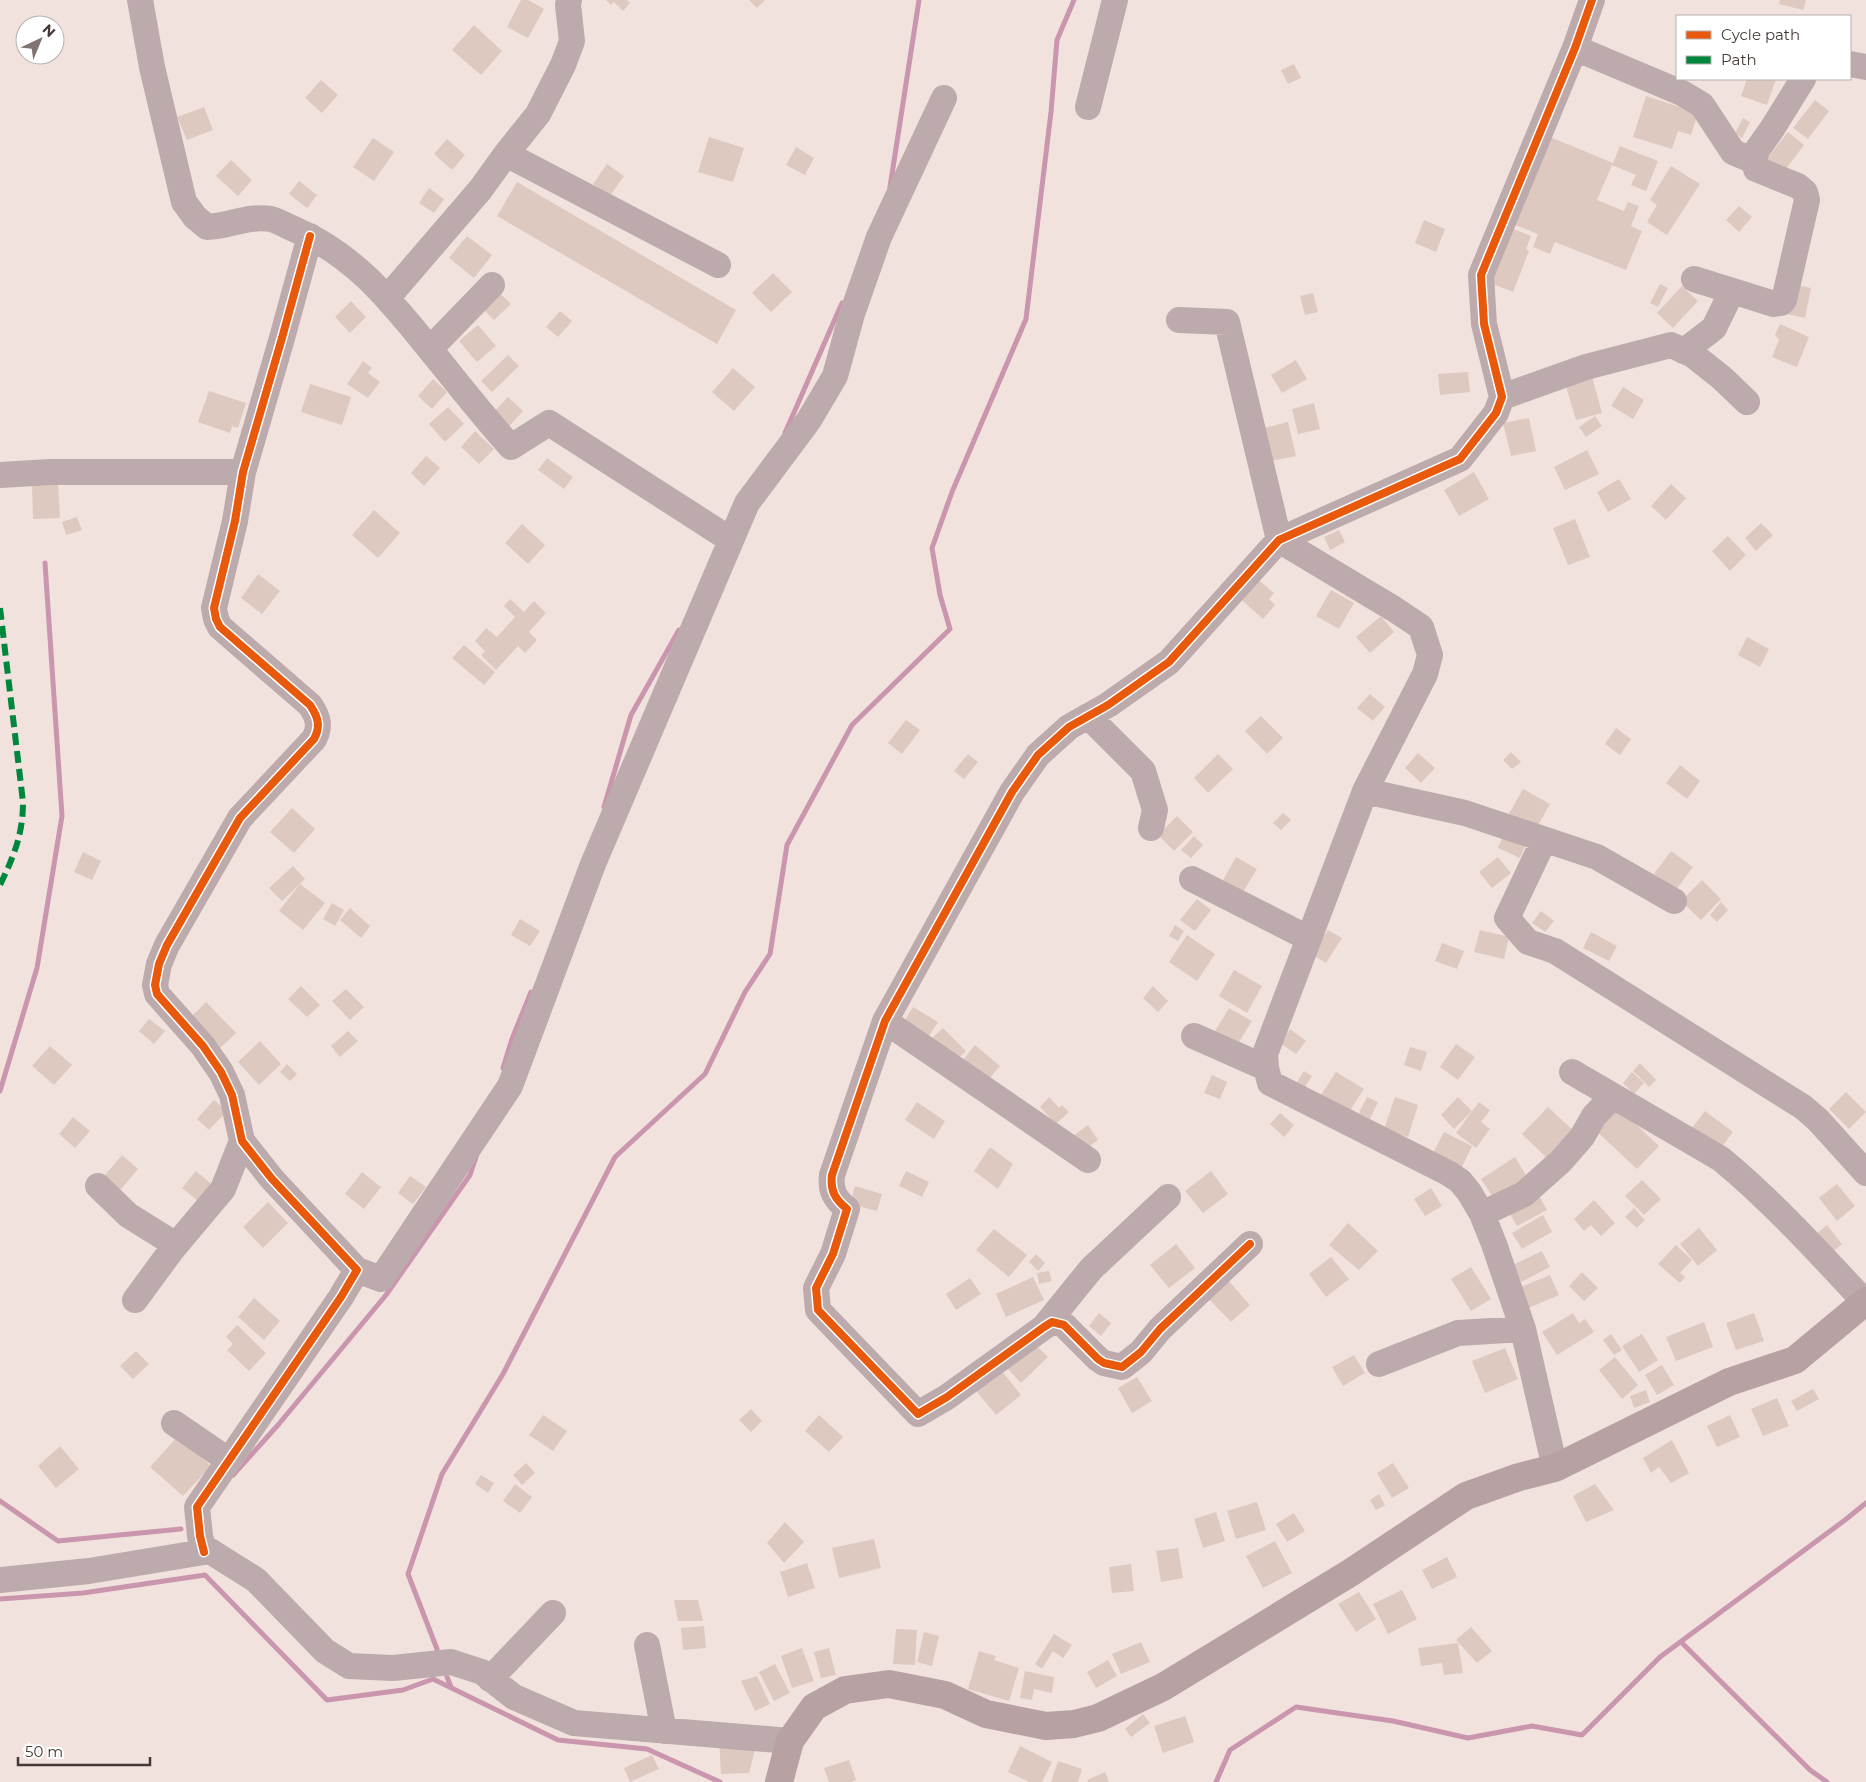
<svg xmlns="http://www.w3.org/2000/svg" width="1866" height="1782" viewBox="0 0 1866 1782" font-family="Montserrat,sans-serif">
<rect width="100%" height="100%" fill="#f2e2de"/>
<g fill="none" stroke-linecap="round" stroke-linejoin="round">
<path stroke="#c996ae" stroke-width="5" d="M890 187 919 0
M785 433 842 303
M604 807 631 715 679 630
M503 1068 512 1039 531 992
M0 1091 37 968 62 816 45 563
M233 1475 278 1425 386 1295 470 1175 476 1157
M0 1501 58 1541 181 1529
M0 1599 83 1593 205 1575 327 1700 403 1690 433 1679 558 1740 647 1749 720 1782
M1681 1642 1810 1770 1827 1782
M437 1649 408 1574 442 1474 503 1374 615 1157 705 1074 745 992 770 954 787 845 852 725 950 629 940 595 932 548 952 492 1026 319 1051 112 1057 40 1074 0
M447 1677 451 1687
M1216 1782 1230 1750 1296 1707 1393 1721 1468 1738 1532 1726 1582 1735 1660 1657 1845 1520 1866 1503"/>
</g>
<path fill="#ddc9bf" d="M521 0H528L544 9 528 38 507 27Z
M606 0H627L630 3 623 11 614 2 611 5Z
M749 0H765L757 8Z
M1780 0H1806L1803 10 1779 4Z
M474 25 502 51 481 75 452 50Z
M1294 64 1301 78 1288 84 1281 70Z
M1747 79H1776L1767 105 1741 96Z
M321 80 338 95 322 113 305 98Z
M1646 96 1698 113 1691 135 1678 131 1672 149 1633 137Z
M1815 100 1829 111 1808 139 1793 128Z
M204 107 213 130 187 140 177 117Z
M1743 118 1750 122 1742 138 1735 133Z
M1788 132 1804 145 1783 173 1766 160Z
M709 137 744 148 733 182 698 172Z
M1550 137 1613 163 1620 146 1658 161 1646 191 1631 185 1636 175 1612 165 1597 200 1624 211 1628 202 1639 206 1631 226 1642 231 1626 270 1555 242 1550 254 1533 247 1538 234 1515 225Z
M373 138 394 152 374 181 353 167Z
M447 139 465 155 452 170 434 154Z
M796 147 814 158 805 175 786 165Z
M231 160 252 180 238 196 216 176Z
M607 164 624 176 610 196 593 184Z
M1671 166 1700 184 1667 235 1647 222 1657 205 1650 200Z
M299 181 317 195 307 208 289 194Z
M517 182 736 310 717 344 497 216Z
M429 188 444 199 434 213 419 203Z
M1739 206 1752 217 1739 232 1726 220Z
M1424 220 1445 229 1436 252 1415 243Z
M1509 227 1531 236 1526 249 1529 251 1513 292 1488 282Z
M467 236 492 255 474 278 449 258Z
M773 273 792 292 771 312 752 293Z
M1660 284 1668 288 1658 307 1650 303Z
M1791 284 1811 288 1805 318 1786 314Z
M1682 286 1698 301 1673 328 1657 313Z
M500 293 511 304 494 320 483 309Z
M1313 293 1318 312 1305 315 1300 296Z
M351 301 366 317 350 333 335 317Z
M560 311 572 321 558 337 546 327Z
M1780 324 1809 337 1797 367 1772 357 1779 340 1775 335Z
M478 325 496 346 477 362 459 341Z
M508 355 519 366 492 392 481 381Z
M1296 360 1307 379 1282 393 1271 375Z
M363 361 372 368 368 373 380 382 368 398 347 384Z
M733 368 755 387 734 411 712 392Z
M1468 372 1470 392 1440 395 1438 374Z
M1592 376 1602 413 1576 420 1565 383Z
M433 379 447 392 432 409 418 396Z
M310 384 351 397 342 425 301 412Z
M1623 387 1644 400 1633 419 1611 406Z
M209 391 246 403 238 428 232 426 230 433 198 422Z
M508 397 523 411 505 431 490 416Z
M1314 403 1320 429 1298 434 1292 409Z
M448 407 464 424 445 442 429 424Z
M1595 416 1602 426 1586 437 1579 427Z
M1529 418 1536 451 1511 456 1503 423Z
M1288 422 1296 456 1271 461 1264 428Z
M475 431 494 449 479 464 461 447Z
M1587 450 1599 474 1565 490 1554 467Z
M426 456 440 468 424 486 411 473Z
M547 458 573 477 564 489 538 470Z
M1474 472 1489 499 1459 516 1444 490Z
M1619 479 1631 499 1608 512 1597 492Z
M58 482 60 518 33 519 32 483Z
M1671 484 1686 498 1666 520 1651 506Z
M374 510 400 533 378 558 352 535Z
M77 517 82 530 66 535 62 522Z
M1575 519 1590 557 1568 565 1553 528Z
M1761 523 1773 535 1756 551 1745 538Z
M522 524 545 545 528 564 505 543Z
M1339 530 1345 542 1330 550 1324 537Z
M1728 536 1746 555 1730 571 1712 551Z
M258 574 280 591 262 614 241 598Z
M1254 576 1274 593 1269 599 1275 605 1263 619 1237 596Z
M1331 590 1354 603 1339 629 1316 616Z
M510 599 524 612 534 601 546 613 529 632 537 640 525 653 518 646 496 670 481 655 485 651 475 641 486 628 497 637 515 617 504 606Z
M1381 616 1394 632 1370 653 1356 637Z
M1747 637 1769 649 1760 667 1738 655Z
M464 645 495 672 484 685 452 658Z
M1370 694 1385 707 1373 721 1357 708Z
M1261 716 1283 738 1267 754 1245 731Z
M906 720 920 730 902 754 888 743Z
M1616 728 1631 739 1620 755 1605 744Z
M1511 752 1521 762 1512 769 1503 760Z
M1418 753 1435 768 1421 783 1405 768Z
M968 754 978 762 964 779 954 771Z
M1218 754 1233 769 1208 793 1194 778Z
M1680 765 1700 781 1687 799 1666 783Z
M1523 789 1550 804 1533 834 1506 819Z
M292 808 315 829 294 853 270 832Z
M1283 813 1291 820 1281 830 1273 823Z
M1177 816 1193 832 1174 851 1158 835Z
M1505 830 1528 839 1520 858 1498 848Z
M1194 836 1203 845 1191 858 1181 850Z
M1671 851 1693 867 1676 890 1654 874Z
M83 852 101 861 92 880 74 872Z
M1236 857 1257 869 1243 892 1223 880Z
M1498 857 1511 873 1492 888 1479 872Z
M293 866 305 879 282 901 269 888Z
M1702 880 1721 899 1701 920 1681 901Z
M300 884 325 903 303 930 279 911Z
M1197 899 1211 910 1195 931 1180 920Z
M1721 902 1728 910 1717 922 1710 915Z
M332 903 344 910 335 926 323 919Z
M350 908 370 926 361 938 340 920Z
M1541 911 1554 921 1545 932 1532 923Z
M520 919 540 931 530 946 511 935Z
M1175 925 1184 931 1178 941 1169 936Z
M1328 930 1342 938 1326 963 1312 954Z
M1480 930 1509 937 1504 959 1474 952Z
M1591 932 1617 946 1609 961 1583 948Z
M1187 935 1215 954 1197 981 1169 962Z
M1442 943 1464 951 1457 969 1435 961Z
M1234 970 1262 986 1247 1013 1219 996Z
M301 986 320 1005 307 1017 288 999Z
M1153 986 1168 1001 1158 1012 1143 998Z
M346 989 364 1007 350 1020 332 1001Z
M206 1002 236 1033 217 1051 187 1021Z
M913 1007 938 1022 926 1041 902 1025Z
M1229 1008 1252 1021 1237 1045 1215 1031Z
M149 1019 165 1031 154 1044 139 1031Z
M943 1028 966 1051 955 1061 932 1038Z
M1290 1029 1306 1041 1296 1054 1280 1043Z
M348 1031 358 1041 340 1057 331 1046Z
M260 1041 281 1064 259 1085 238 1062Z
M1456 1044 1475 1057 1458 1080 1440 1067Z
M975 1045 1000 1066 987 1081 963 1060Z
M50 1046 72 1065 54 1085 32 1066Z
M1410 1047 1427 1052 1421 1071 1404 1065Z
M1640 1063 1656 1080 1649 1087 1633 1071Z
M287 1064 297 1074 290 1081 280 1072Z
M1304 1071 1312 1076 1300 1095 1292 1090Z
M1336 1072 1364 1089 1349 1112 1321 1095Z
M1632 1072 1644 1083 1634 1094 1623 1083Z
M1212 1075 1227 1082 1220 1099 1204 1093Z
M1846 1092 1866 1112 1849 1129 1829 1109Z
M1049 1097 1059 1108 1062 1105 1069 1112 1056 1124 1040 1107Z
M1367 1097 1378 1102 1370 1119 1359 1113Z
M1395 1097 1418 1105 1408 1137 1384 1129Z
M1458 1097 1472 1111 1454 1129 1441 1115Z
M214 1100 227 1111 209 1130 197 1119Z
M917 1102 945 1121 934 1139 905 1120Z
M1479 1102 1490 1110 1481 1122 1490 1129 1476 1148 1456 1133Z
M1613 1103 1659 1146 1637 1169 1592 1127Z
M1548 1107 1578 1135 1552 1163 1522 1134Z
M1705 1111 1733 1132 1717 1153 1689 1132Z
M1280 1113 1294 1125 1284 1137 1270 1124Z
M73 1117 90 1131 75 1148 59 1134Z
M1088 1125 1098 1140 1084 1150 1073 1136Z
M1444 1132 1472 1146 1462 1167 1433 1153Z
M990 1147 1013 1164 998 1189 974 1171Z
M122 1155 138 1169 117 1194 101 1180Z
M1515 1157 1530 1182 1497 1203 1481 1179Z
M196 1171 215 1187 202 1204 182 1188Z
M906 1171 929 1182 922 1197 899 1186Z
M1211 1171 1228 1194 1203 1213 1185 1191Z
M362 1172 381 1187 364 1209 345 1194Z
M410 1176 426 1187 413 1204 398 1193Z
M1642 1180 1661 1199 1644 1215 1625 1196Z
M1837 1184 1855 1206 1837 1221 1819 1198Z
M855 1186 882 1194 877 1211 850 1204Z
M1431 1188 1442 1206 1425 1216 1414 1199Z
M1537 1192 1547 1210 1517 1226 1507 1209Z
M1594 1200 1615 1223 1601 1236 1591 1225 1584 1231 1574 1219Z
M268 1202 288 1223 263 1248 243 1227Z
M1634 1208 1645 1220 1637 1228 1625 1217Z
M1543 1215 1552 1232 1522 1249 1512 1233Z
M1348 1223 1378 1251 1359 1270 1329 1245Z
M1827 1225 1842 1244 1828 1256 1813 1237Z
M1699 1228 1717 1250 1698 1266 1680 1244Z
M994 1229 1027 1255 1009 1277 976 1250Z
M1176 1244 1195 1268 1169 1288 1150 1265Z
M1676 1245 1692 1260 1680 1273 1685 1277 1680 1283 1658 1264Z
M1542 1251 1550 1267 1521 1282 1513 1265Z
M1036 1254 1045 1263 1038 1271 1029 1262Z
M1331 1257 1349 1279 1326 1297 1309 1274Z
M1471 1267 1491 1299 1471 1311 1451 1279Z
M1049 1271 1052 1281 1039 1284 1037 1273Z
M1582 1272 1598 1288 1584 1301 1569 1286Z
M1550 1275 1559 1295 1524 1310 1516 1289Z
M1033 1277 1044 1300 1006 1317 996 1294Z
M970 1278 981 1294 956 1310 946 1294Z
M1227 1279 1250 1305 1231 1322 1207 1297Z
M254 1298 280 1321 264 1340 238 1317Z
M1099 1313 1111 1323 1101 1336 1089 1326Z
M1573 1313 1579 1323 1585 1319 1594 1332 1557 1355 1542 1332Z
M1754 1313 1764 1341 1736 1350 1726 1323Z
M1704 1322 1713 1347 1676 1361 1666 1337Z
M237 1325 266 1353 249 1371 227 1350 233 1344 226 1337Z
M1611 1334 1622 1350 1614 1355 1603 1340Z
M1642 1334 1658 1360 1639 1372 1622 1346Z
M1030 1339 1048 1357 1021 1383 1003 1364Z
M1505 1348 1518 1379 1485 1393 1472 1361Z
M136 1351 149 1364 133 1379 120 1366Z
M1354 1355 1365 1373 1343 1386 1332 1367Z
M1615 1357 1638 1385 1622 1399 1599 1370Z
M1662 1365 1674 1385 1657 1395 1645 1375Z
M998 1366 1021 1395 996 1415 973 1387Z
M1137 1377 1152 1401 1132 1413 1118 1388Z
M1813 1389 1819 1399 1797 1411 1791 1401Z
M1646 1390 1650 1402 1634 1408 1630 1396Z
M1777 1398 1789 1426 1763 1436 1751 1409Z
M751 1409 762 1421 751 1432 739 1420Z
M543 1415 567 1431 553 1451 529 1435Z
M819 1415 843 1437 829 1452 805 1431Z
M1730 1415 1740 1437 1717 1447 1707 1426Z
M178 1436 211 1466 183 1496 150 1467Z
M1672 1440 1689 1473 1671 1483 1659 1467 1651 1473 1643 1458Z
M60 1446 79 1469 56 1488 38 1466Z
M526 1463 535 1473 522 1485 513 1475Z
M1393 1463 1409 1488 1392 1498 1377 1473Z
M481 1475 494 1483 488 1493 475 1484Z
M515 1484 532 1497 520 1513 503 1501Z
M1595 1484 1614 1510 1586 1522 1573 1496Z
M1379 1494 1385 1505 1376 1510 1370 1500Z
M1257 1502 1266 1530 1236 1539 1227 1511Z
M1216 1512 1225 1541 1203 1548 1194 1519Z
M1294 1513 1305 1531 1287 1542 1276 1524Z
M785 1522 804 1542 784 1563 767 1543Z
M874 1539 881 1568 839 1578 832 1548Z
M1275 1541 1292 1573 1263 1588 1246 1556Z
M1178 1548 1183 1578 1161 1582 1156 1551Z
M1447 1557 1457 1577 1432 1589 1422 1570Z
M807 1563 815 1588 788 1597 780 1572Z
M1131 1564 1134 1591 1112 1593 1109 1567Z
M1402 1590 1417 1619 1388 1634 1373 1604Z
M1359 1592 1376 1619 1356 1632 1338 1604Z
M674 1600H698L703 1621H678Z
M704 1626 706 1648 683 1650 681 1628Z
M1471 1627 1492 1651 1477 1663 1456 1640Z
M896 1629 917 1630 915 1665 893 1664Z
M924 1632 939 1636 932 1666 917 1662Z
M1054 1634 1072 1645 1063 1658 1053 1651 1042 1669 1035 1664Z
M1141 1642 1150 1662 1121 1674 1112 1654Z
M1458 1643 1463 1673 1444 1675 1442 1663 1421 1666 1418 1648Z
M802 1648 814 1681 792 1688 781 1656Z
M829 1648 836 1675 821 1678 814 1652Z
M979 1651 996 1656 994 1660 1019 1668 1009 1701 968 1689Z
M1108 1660 1117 1676 1096 1688 1087 1672Z
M775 1664 790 1693 774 1701 759 1672Z
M1025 1671 1054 1677 1052 1693 1034 1689 1032 1700 1020 1698Z
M757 1676 770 1704 755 1711 741 1681Z
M1143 1714 1150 1723 1131 1737 1125 1729Z
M1185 1716 1194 1742 1163 1753 1154 1726Z
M719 1739 756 1746 749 1773 721 1774Z
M1020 1746 1052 1762 1042 1782H1029L1008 1772Z
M652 1755 659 1769 630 1782 624 1768Z
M849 1760 856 1780 851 1782H829L824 1768Z
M1058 1761 1082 1769 1078 1782H1051Z
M1105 1772 1109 1782H1088L1087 1780Z"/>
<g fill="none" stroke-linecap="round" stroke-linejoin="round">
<path stroke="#bdaaac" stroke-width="26" d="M140 0 152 67 184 202 195 217 207 227C229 226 250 215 271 219 279 221 288 227 296 230 354 255 389 299 428 347 456 381 482 415 511 447L549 423 731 540
M1575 48 1682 93 1702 105 1733 152 1754 161
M1850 64 1866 67
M1088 107 1115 0
M506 154 718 265
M1694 279 1774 304 1781 303 1784 300 1807 200 1805 192 1798 186 1756 169 1754 161 1757 150 1772 129 1803 79
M388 297 480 190 506 154 538 114 563 65 572 41 568 5 569 0
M1179 320 1227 322 1279 540 1394 609 1421 627 1430 655 1425 674 1365 791 1265 1054 1266 1068 1270 1083 1448 1173 1460 1181 1469 1192 1482 1214 1494 1244 1523 1329 1555 1468
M430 349 492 285
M1684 351 1714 328 1732 291
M1502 397 1586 367 1671 345 1693 355 1722 378 1747 402
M0 475 50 472H243
M1088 716 1143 771 1155 810 1151 828
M1365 791 1465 813 1597 857 1674 901
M1544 840 1507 918 1528 942 1555 951 1803 1107 1818 1120 1866 1173
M1192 879 1308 938
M885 1021 1088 1160
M1194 1036 1266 1068
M1572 1072 1721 1159C1773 1202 1819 1253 1865 1302
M98 1186 128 1215 176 1245
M1482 1214 1524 1194 1561 1161 1582 1137 1594 1116 1613 1096
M1250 1244 1160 1329 1141 1352 1122 1367 1104 1363 1098 1359 1064 1325 1052 1322 1044 1327 947 1397 918 1414 818 1310 816 1288 833 1254 847 1209C835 1199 830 1191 832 1175L885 1021 1012 792 1038 755 1069 727 1108 705 1169 662 1279 540 1460 459 1496 413 1502 397 1484 324 1481 275 1575 48 1592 0
M357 1270 381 1279 510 1086 593 864 747 503 809 420 835 376 852 314 879 237 944 98
M135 1300 171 1251 223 1189 242 1141
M1044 1327 1091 1269 1168 1197
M1379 1364 1458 1333 1523 1329
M174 1423 228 1460
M204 1552 200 1536 197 1507 341 1297 357 1270 272 1179 242 1141 232 1095 221 1072 203 1046 157 994 155 985 159 964 167 945 240 818 314 739C321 726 318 717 310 705L220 627 216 619 214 608 235 521 243 472 282 338 310 236
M0 1580 89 1571 210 1551 256 1580 325 1651 349 1666 393 1668 451 1662 482 1672 514 1697 574 1723 790 1741
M647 1645 664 1731
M490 1679 553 1613"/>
<path stroke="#b7a1a2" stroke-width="28" d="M779 1782 790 1741 814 1707 845 1690 889 1684 945 1695 986 1714 1046 1726 1074 1724 1098 1718 1163 1687 1350 1573 1466 1496 1519 1477 1555 1468 1729 1382 1795 1360 1866 1301"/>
<path stroke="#00873e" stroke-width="6" stroke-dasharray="12 6" stroke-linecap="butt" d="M0 608 23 802C23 834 14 856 0 885"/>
<g stroke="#fff" stroke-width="11">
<path id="cycleway" d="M1250 1244 1160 1329 1141 1352 1122 1367 1104 1363 1098 1359 1064 1325 1052 1322 1044 1327 947 1397 918 1414 818 1310 816 1288 833 1254 847 1209C835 1199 830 1191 832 1175L885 1021 1012 792 1038 755 1069 727 1108 705 1169 662 1279 540 1460 459 1496 413 1502 397 1484 324 1481 275 1575 48 1592 0
M204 1552 200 1536 197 1507 341 1297 357 1270 272 1179 242 1141 232 1095 221 1072 203 1046 157 994 155 985 159 964 167 945 240 818 314 739C321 726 318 717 310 705L220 627 216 619 214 608 235 521 243 472 282 338 310 236"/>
</g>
<use href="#cycleway" stroke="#e8590c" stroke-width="8"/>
</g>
<rect x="1676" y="15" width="175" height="65" fill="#ffffff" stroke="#b4afae"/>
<rect x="1686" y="31" width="25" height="8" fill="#e8590c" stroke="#b4afae"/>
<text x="1721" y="40" font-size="15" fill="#433835">Cycle path</text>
<rect x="1686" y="56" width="25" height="8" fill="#00873e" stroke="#b4afae"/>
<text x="1721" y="65" font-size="15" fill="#433835">Path</text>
<g transform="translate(40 40) rotate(44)"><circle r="24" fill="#ffffff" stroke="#b4afae"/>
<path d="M0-4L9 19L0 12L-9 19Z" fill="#807470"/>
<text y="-8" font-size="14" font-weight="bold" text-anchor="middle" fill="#433835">N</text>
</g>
<path d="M18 1757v8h132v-8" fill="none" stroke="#433835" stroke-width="2.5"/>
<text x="25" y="1757" font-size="15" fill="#433835" stroke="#ffffff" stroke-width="4" paint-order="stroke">50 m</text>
</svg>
